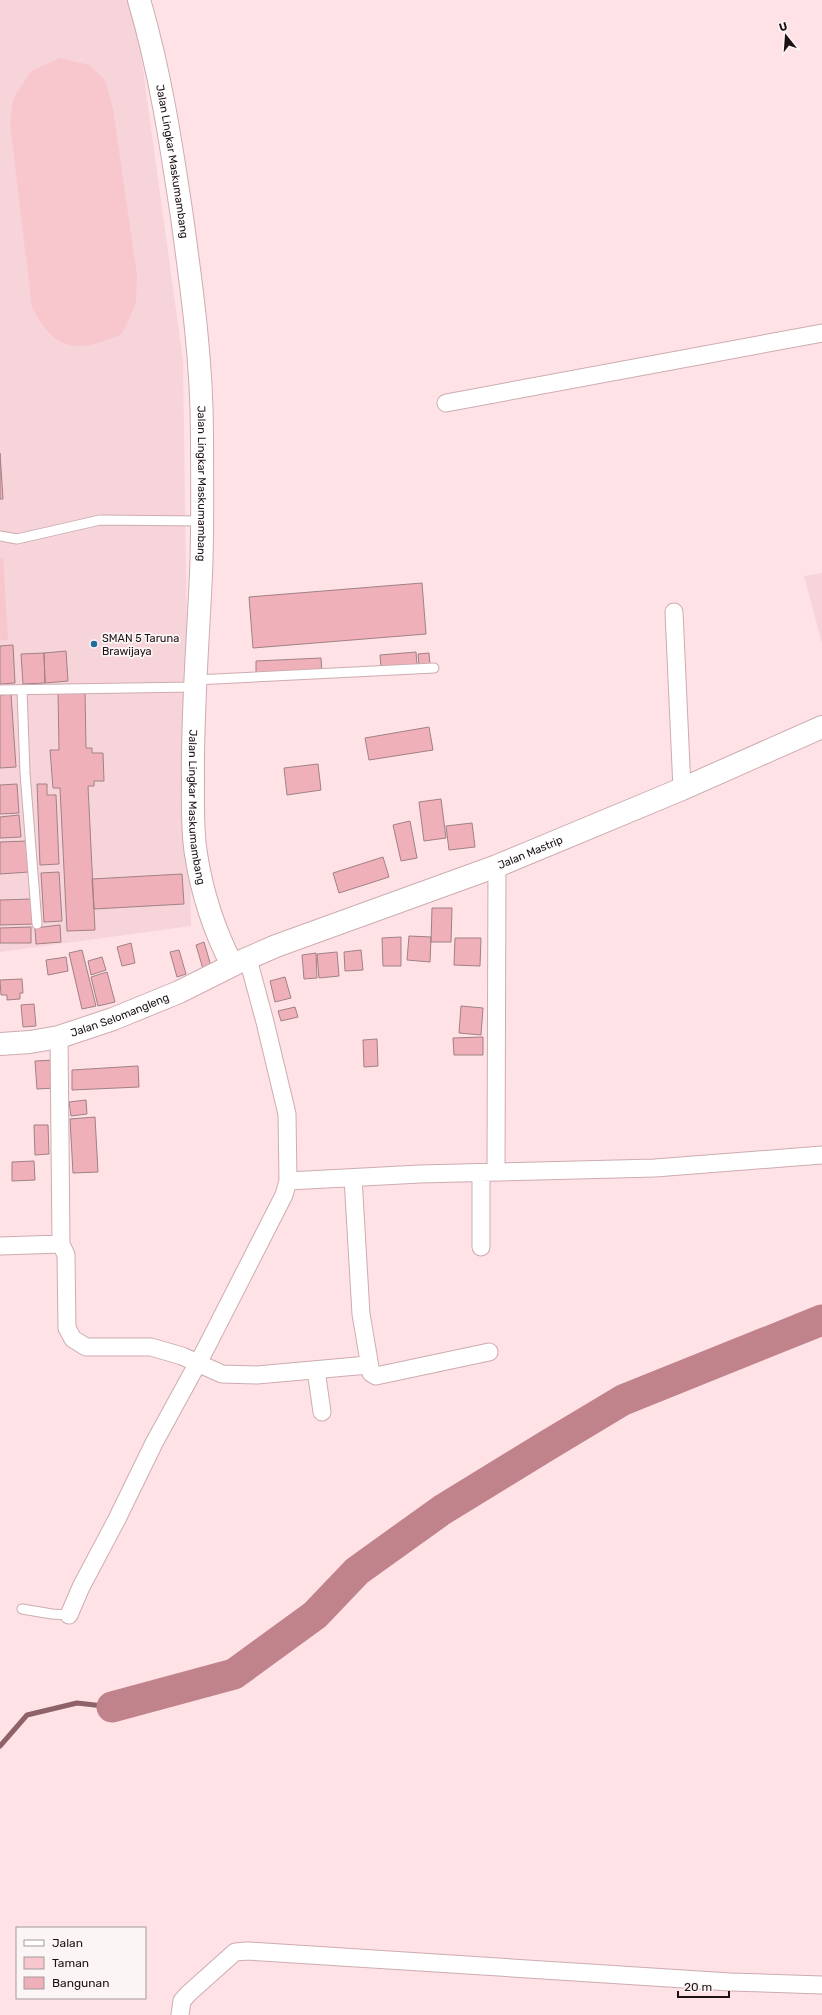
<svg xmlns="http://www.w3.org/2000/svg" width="822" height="2015" viewBox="0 0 822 2015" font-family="Rubik,sans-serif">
<rect width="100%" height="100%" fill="#fee2e6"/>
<path fill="#f7d4d9" d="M0 0H127L138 33 183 361 191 926 0 952Z
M822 573V643L804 576Z"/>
<path fill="#f8c7ce" d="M60 58 89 65 105 80 113 109 137 276 136 303 122 334C78 353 55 353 32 307L10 124 13 99 31 71Z
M0 558H3L8 640H0Z"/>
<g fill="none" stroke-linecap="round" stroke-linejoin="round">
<path stroke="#8f6168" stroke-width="5" d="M0 1746 27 1715 77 1703 112 1707"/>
<path stroke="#c0838c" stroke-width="31" d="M112 1707 234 1674 315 1615 357 1571 442 1510 548 1445 623 1400 822 1320"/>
</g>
<path fill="#f0b0ba" stroke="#a08185" d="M0 453 3 499H0Z
M422 583 426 634 253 648 249 597Z
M13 645 15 683 0 684V646Z
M66 651 68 681 45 683 44 653Z
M416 652 417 665 381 667 380 655Z
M44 653 45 683 23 684 21 654Z
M429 653 430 665 419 666 418 654Z
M321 658 322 672 256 675V661Z
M85 691 86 748H92V753H103L104 781H94V786H88L95 930 67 931 60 788H53L50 750H59L58 692Z
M11 694 16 767 0 768V695Z
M429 727 433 750 369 760 365 738Z
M318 764 321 790 287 795 284 768Z
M17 784 19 813 0 814V785Z
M37 784H47V795H56L59 864 40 865Z
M441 799 446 838 424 841 419 802Z
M19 815 21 837 0 838V817Z
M410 821 417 858 401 861 393 825Z
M472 823 475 847 449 850 446 826Z
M28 841 29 872 0 874V842Z
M383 857 389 877 339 893 333 873Z
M59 872 62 921 44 922 41 873Z
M182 874 184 904 94 909 92 879Z
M33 899 34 924 0 925V900Z
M432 908H452L451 942H431Z
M60 925 61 942 36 944 35 928Z
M31 927V943H0V928Z
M409 936 431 937 430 962 407 960Z
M401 937V966H383L382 938Z
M455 938H481L480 966 454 965Z
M204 942 211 966 203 969 196 945Z
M131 943 135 963 122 966 117 947Z
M82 950 96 1006 82 1009 69 953Z
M179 950 186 974 177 977 170 952Z
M361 950 363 970 345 971 344 952Z
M337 952 339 976 319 978 317 954Z
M316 953 317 978 304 979 302 955Z
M66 957 68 971 48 975 46 960Z
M102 957 106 970 91 975 88 961Z
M107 972 115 1002 98 1006 91 977Z
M285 977 291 998 275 1002 270 981Z
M22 979 23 993H20V999L7 1000V995H1L0 980Z
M34 1004 36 1026 23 1027 21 1005Z
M461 1006 483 1008 481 1035 459 1033Z
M295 1007 298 1017 281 1021 278 1011Z
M483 1037V1055H454L453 1038Z
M377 1039 378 1066 364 1067 363 1040Z
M55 1060 56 1088 37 1089 35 1061Z
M138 1066 139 1087 72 1090V1070Z
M86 1100 87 1114 71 1116 69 1102Z
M95 1117 98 1172 73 1173 70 1119Z
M34 1125H48L49 1154 35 1155Z
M34 1161 35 1180 12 1181V1162Z"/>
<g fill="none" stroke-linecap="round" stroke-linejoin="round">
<g stroke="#cdacb0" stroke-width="11">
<path id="service" d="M0 536 17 539 100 520 201 521
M195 680 434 668
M0 690 194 687
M22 690 25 773 37 924
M22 1609 52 1614 69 1615"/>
</g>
<g stroke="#cdacb0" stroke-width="19">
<path id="minor" d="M446 403 822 333
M674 612 682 789
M59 1037 61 1244
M496 1171 497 866
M353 1178 361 1314 371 1373 376 1376 489 1352
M288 1181 420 1174 655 1168 822 1155
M0 1246 61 1244 66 1255 67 1328 73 1339 86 1347H151L182 1356 222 1374 257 1375 368 1365
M481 1247V1173
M316 1370 322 1412
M69 1615 81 1587 117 1519 154 1443 206 1348 284 1195 288 1181 287 1114 265 1022 248 959
M180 2015 182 2001 188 1994 235 1952 248 1951 730 1982 822 1985"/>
</g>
<g stroke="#cdacb0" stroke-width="24">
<g id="tertiary">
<path id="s1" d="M139 0C160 71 171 143 182 217 192 290 202 362 202 436 202 482 203 528 201 574 198 643 192 711 193 780 193 804 192 830 196 854 202 893 214 930 232 965"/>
<path id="s2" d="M0 1044 30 1042 59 1037 113 1019 179 992 237 963 276 946 497 866 682 789 822 727"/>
</g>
</g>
<use href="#service" stroke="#fff" stroke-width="9"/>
<use href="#minor" stroke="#fff" stroke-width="17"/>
<use href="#tertiary" stroke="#fff" stroke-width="22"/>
</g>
<circle fill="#206c9f" stroke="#fcf5f6" stroke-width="1.5" cx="94" cy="644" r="4"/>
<g text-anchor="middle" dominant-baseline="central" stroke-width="3.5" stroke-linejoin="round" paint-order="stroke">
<g font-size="11" fill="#1d1213" stroke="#fcf5f6">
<text stroke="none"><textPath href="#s1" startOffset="165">Jalan Lingkar Maskumambang</textPath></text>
<text stroke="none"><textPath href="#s1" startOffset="489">Jalan Lingkar Maskumambang</textPath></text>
<text stroke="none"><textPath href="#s1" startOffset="813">Jalan Lingkar Maskumambang</textPath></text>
<text stroke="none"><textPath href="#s2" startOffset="566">Jalan Mastrip</textPath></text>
<text stroke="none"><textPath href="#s2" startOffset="124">Jalan Selomangleng</textPath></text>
</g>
<g font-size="11" fill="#1d1213" stroke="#fcf5f6" text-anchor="start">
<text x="102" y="638">SMAN 5 Taruna<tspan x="102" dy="13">Brawijaya</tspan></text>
</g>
</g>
<rect x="16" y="1927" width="130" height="72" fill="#fcf5f6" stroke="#a39a9b"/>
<rect x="24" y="1940" width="20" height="6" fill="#ffffff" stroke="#a39a9b"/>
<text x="52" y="1947" font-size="12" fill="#1d1213">Jalan</text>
<rect x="24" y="1957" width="20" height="12" fill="#f8c7ce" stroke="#a39a9b"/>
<text x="52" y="1967" font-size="12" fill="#1d1213">Taman</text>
<rect x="24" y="1977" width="20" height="12" fill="#f0b0ba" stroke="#a39a9b"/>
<text x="52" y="1987" font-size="12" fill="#1d1213">Bangunan</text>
<g transform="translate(786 36) rotate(343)" stroke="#fcf5f6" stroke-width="3" paint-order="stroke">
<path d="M0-3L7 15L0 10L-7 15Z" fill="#1d1213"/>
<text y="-6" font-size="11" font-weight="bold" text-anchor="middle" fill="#1d1213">U</text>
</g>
<path d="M678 1991v6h51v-6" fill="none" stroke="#1d1213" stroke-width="2"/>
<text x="684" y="1991" font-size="12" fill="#1d1213" stroke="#fcf5f6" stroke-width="3" paint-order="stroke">20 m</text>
</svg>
